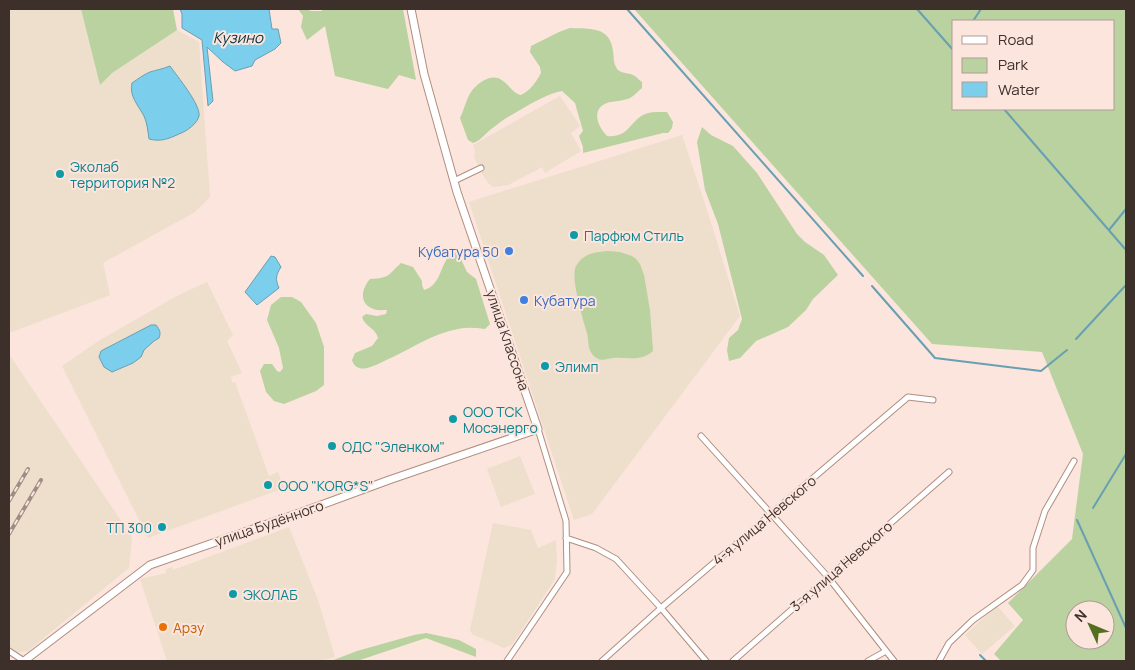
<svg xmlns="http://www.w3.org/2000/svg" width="1135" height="670" viewBox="0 0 1135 670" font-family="Manrope,sans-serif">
<rect width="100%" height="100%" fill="#fce5dc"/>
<path fill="#eedecc" d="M9 9H81L100 85 111 73 177 30 199 42 210 197 195 212 103 263 110 295 9 333Z
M560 96 580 126 571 133 581 151 545 173 542 167 508 185 493 187 489 184 482 174 474 157 475 151 473 145Z
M682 135 708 213 740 316 592 514 574 520 469 202Z
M207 282 233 335 227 341 242 373 231 377 232 383 235 382 269 476 278 472 284 488 148 538 62 366 100 340 175 297Z
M9 354 132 537 129 568 28 651 18 652 9 648Z
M520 456 535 494 501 507 487 469Z
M493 523 531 530 538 548 556 540 557 559 555 579 512 645 504 648 472 634 470 630Z
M289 527 318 600 335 657 320 661H167L140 579 166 573V569L172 567 173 570Z
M997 606 1015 626 982 654 965 635Z"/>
<path fill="#b9d29f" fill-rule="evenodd" d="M81 9H173L177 30 112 73 100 85Z
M298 9H309L310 11H322V9H403L416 80 399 75 388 89 335 76 325 26 307 40 301 27 303 16Z
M634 9H1126V661H1001L994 654 1023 620 1008 603 1072 539 1083 454 1042 352 932 344ZM1114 21V109H954V21ZM1075 610H1105V640H1075Z
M570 28C590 29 610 26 613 51 614 56 613 62 616 67 619 74 626 72 633 75 636 76 639 80 642 82V88C638 91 634 96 630 98 622 102 610 100 603 105 591 113 600 129 607 136 628 138 629 123 643 115 650 111 660 112 667 112L673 122 672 128 668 133H663L583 153V147L579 136 583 131 575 103 562 91C547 94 534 102 520 110 511 115 502 120 494 127 486 132 482 140 473 143L468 140 460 118C464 110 466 100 471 92 478 82 493 72 503 81 510 86 513 93 521 95 531 90 536 82 541 73L540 67 530 52 531 46 559 32Z
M702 127 711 135 733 146 757 173 797 234 805 242 824 255 838 275 813 299 806 310 788 327 756 341 740 358 729 361 727 350 729 338 738 330 742 319 718 224 705 190 697 142Z
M609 251 620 252 632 256 636 259 640 264 644 275 650 310 653 351C641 362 627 357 613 358 606 359 601 362 595 357 587 351 589 341 587 333 583 320 570 277 576 266 584 253 595 252 609 251Z
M454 252 458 253 467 272 476 279 490 324 485 329C476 328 467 327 458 329 434 333 414 347 393 357 385 360 376 366 367 368 360 370 354 367 352 360L355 353 372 346 378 338C375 327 365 327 362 317L366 314 377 316 386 314 387 310C382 310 376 311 371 308 358 301 363 287 370 279 390 278 388 275 401 263L413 267 422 281V285L424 290C443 285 439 261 454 252Z
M281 297H292L301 302 316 323 324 347V385L316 391 284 404 274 401 266 392 260 371 264 364H272L277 371 280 372 283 368 279 348 267 320 271 305Z
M426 633 459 640 476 649V657L426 638 357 661H331L357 651 414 635Z"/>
<path fill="#7ccfec" stroke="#699fb2" d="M180 9H269L272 29H278L281 43 275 49 255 60 252 66 235 71 223 62 207 47 213 101 208 106 202 40 182 28V14Z
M170 66C177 76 201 105 199 116 197 124 187 131 179 134 168 139 161 142 149 139 148 132 147 122 144 116 138 105 129 96 132 83 138 79 143 75 150 72 156 70 163 69 170 66Z
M271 256 275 257 281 267C276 275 275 279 279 288L257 305 245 292Z
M151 325H156C160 330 161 333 159 338L154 341 144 350 141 357 133 363 112 372 104 367 99 357 101 351Z"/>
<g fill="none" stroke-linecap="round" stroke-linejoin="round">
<path stroke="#699fb2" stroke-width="2" d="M627 9 863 276
M917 9 954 51
M973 21 981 9
M1004 109 1126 250
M1109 230 1126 209
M872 286 935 358 1041 371 1067 350
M1076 339 1126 285
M1093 508 1126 454
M1077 520 1126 628
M980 655 986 661"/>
<g stroke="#b08e81" stroke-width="7">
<path id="minor" d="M454 181 481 168
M701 436 828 577 894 661
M566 538 596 548 616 559 661 608 706 661
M9 651 24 661
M507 661 567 572 566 521 538 429
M602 661 661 608 908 397 933 400
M733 661 949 472
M868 661 886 651
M939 661 949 643 973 620 1022 585 1033 570V548L1045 511 1074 461"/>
</g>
<g stroke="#b08e81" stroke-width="9">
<path id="tertiary" d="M24 661 150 565 302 512 389 480 538 429 457 192 424 74 411 9"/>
</g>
<use href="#minor" stroke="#fff" stroke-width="5"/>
<use href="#tertiary" stroke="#fff" stroke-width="7"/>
<g stroke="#9f8c85" stroke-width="4">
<path id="rail" d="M9 501 28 469
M9 534 41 480"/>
</g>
<use href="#rail" stroke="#fce5dc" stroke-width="2" stroke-dasharray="5.5" stroke-linecap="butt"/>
</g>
<g fill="#0f9aa8" stroke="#fce5dc" stroke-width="2">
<circle cx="60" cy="174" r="5"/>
<circle cx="574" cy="235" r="5"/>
<circle cx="545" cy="366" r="5"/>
<circle cx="453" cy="419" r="5"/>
<circle cx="332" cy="446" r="5"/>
<circle cx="268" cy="485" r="5"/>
<circle cx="162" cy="527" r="5"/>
<circle cx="233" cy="594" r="5"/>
</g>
<g fill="#3f7fe0" stroke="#fce5dc" stroke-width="2">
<circle cx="509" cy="251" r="5"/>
<circle cx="524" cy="300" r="5"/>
</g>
<circle fill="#e8710a" stroke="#fce5dc" stroke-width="2" cx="163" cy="627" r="5"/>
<g text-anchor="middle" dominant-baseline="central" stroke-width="4" stroke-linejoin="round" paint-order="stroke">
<g font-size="14" fill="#0d838f" stroke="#fce5dc" text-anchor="start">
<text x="70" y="166">Эколаб<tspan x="70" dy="16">территория №2</tspan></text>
<text x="584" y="235">Парфюм Стиль</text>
<text x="555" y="366">Элимп</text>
<text x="463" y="411">ООО ТСК<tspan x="463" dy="16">Мосэнерго</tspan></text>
<text x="342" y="446">ОДС "Эленком"</text>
<text x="278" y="485">ООО "KORG*S"</text>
<text x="152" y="527" text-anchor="end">ТП 300</text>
<text x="243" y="594">ЭКОЛАБ</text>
</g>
<g font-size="14" fill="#366cbe" stroke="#fce5dc" text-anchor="end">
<text x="499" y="251">Кубатура 50</text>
<text x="534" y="300" text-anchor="start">Кубатура</text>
</g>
<g font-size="14" fill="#3d2f2a" stroke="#fce5dc">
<text transform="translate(508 340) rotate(71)">улица Классона</text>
<text transform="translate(764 520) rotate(-40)">4-я улица Невского</text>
<text transform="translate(269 523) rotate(-19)">улица Будённого</text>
<text transform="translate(841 566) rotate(-41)">3-я улица Невского</text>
</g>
<g font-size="14" fill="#c56008" stroke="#fce5dc" text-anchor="start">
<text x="173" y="627">Арзу</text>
</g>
<g font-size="15" font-style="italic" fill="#08313d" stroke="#fce5dc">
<text x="238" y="37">Кузино</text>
</g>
</g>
<rect width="1135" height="670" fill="none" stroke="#3d2f2a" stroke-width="20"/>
<rect x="952" y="20" width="162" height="90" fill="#fce5dc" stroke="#b09c95"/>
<rect x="962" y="36" width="25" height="8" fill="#ffffff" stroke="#b09c95"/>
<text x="998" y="45" font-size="15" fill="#3d2f2a">Road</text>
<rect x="962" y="58" width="25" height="15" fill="#b9d29f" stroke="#b09c95"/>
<text x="998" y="70" font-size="15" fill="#3d2f2a">Park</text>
<rect x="962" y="82" width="25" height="15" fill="#7ccfec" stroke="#b09c95"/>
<text x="998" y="95" font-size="15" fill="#3d2f2a">Water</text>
<g transform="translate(1090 625) rotate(314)"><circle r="24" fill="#fce5dc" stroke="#b09c95"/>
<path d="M0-4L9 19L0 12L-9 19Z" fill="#546d1e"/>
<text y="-8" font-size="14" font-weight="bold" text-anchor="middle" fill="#3d2f2a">N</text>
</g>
</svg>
